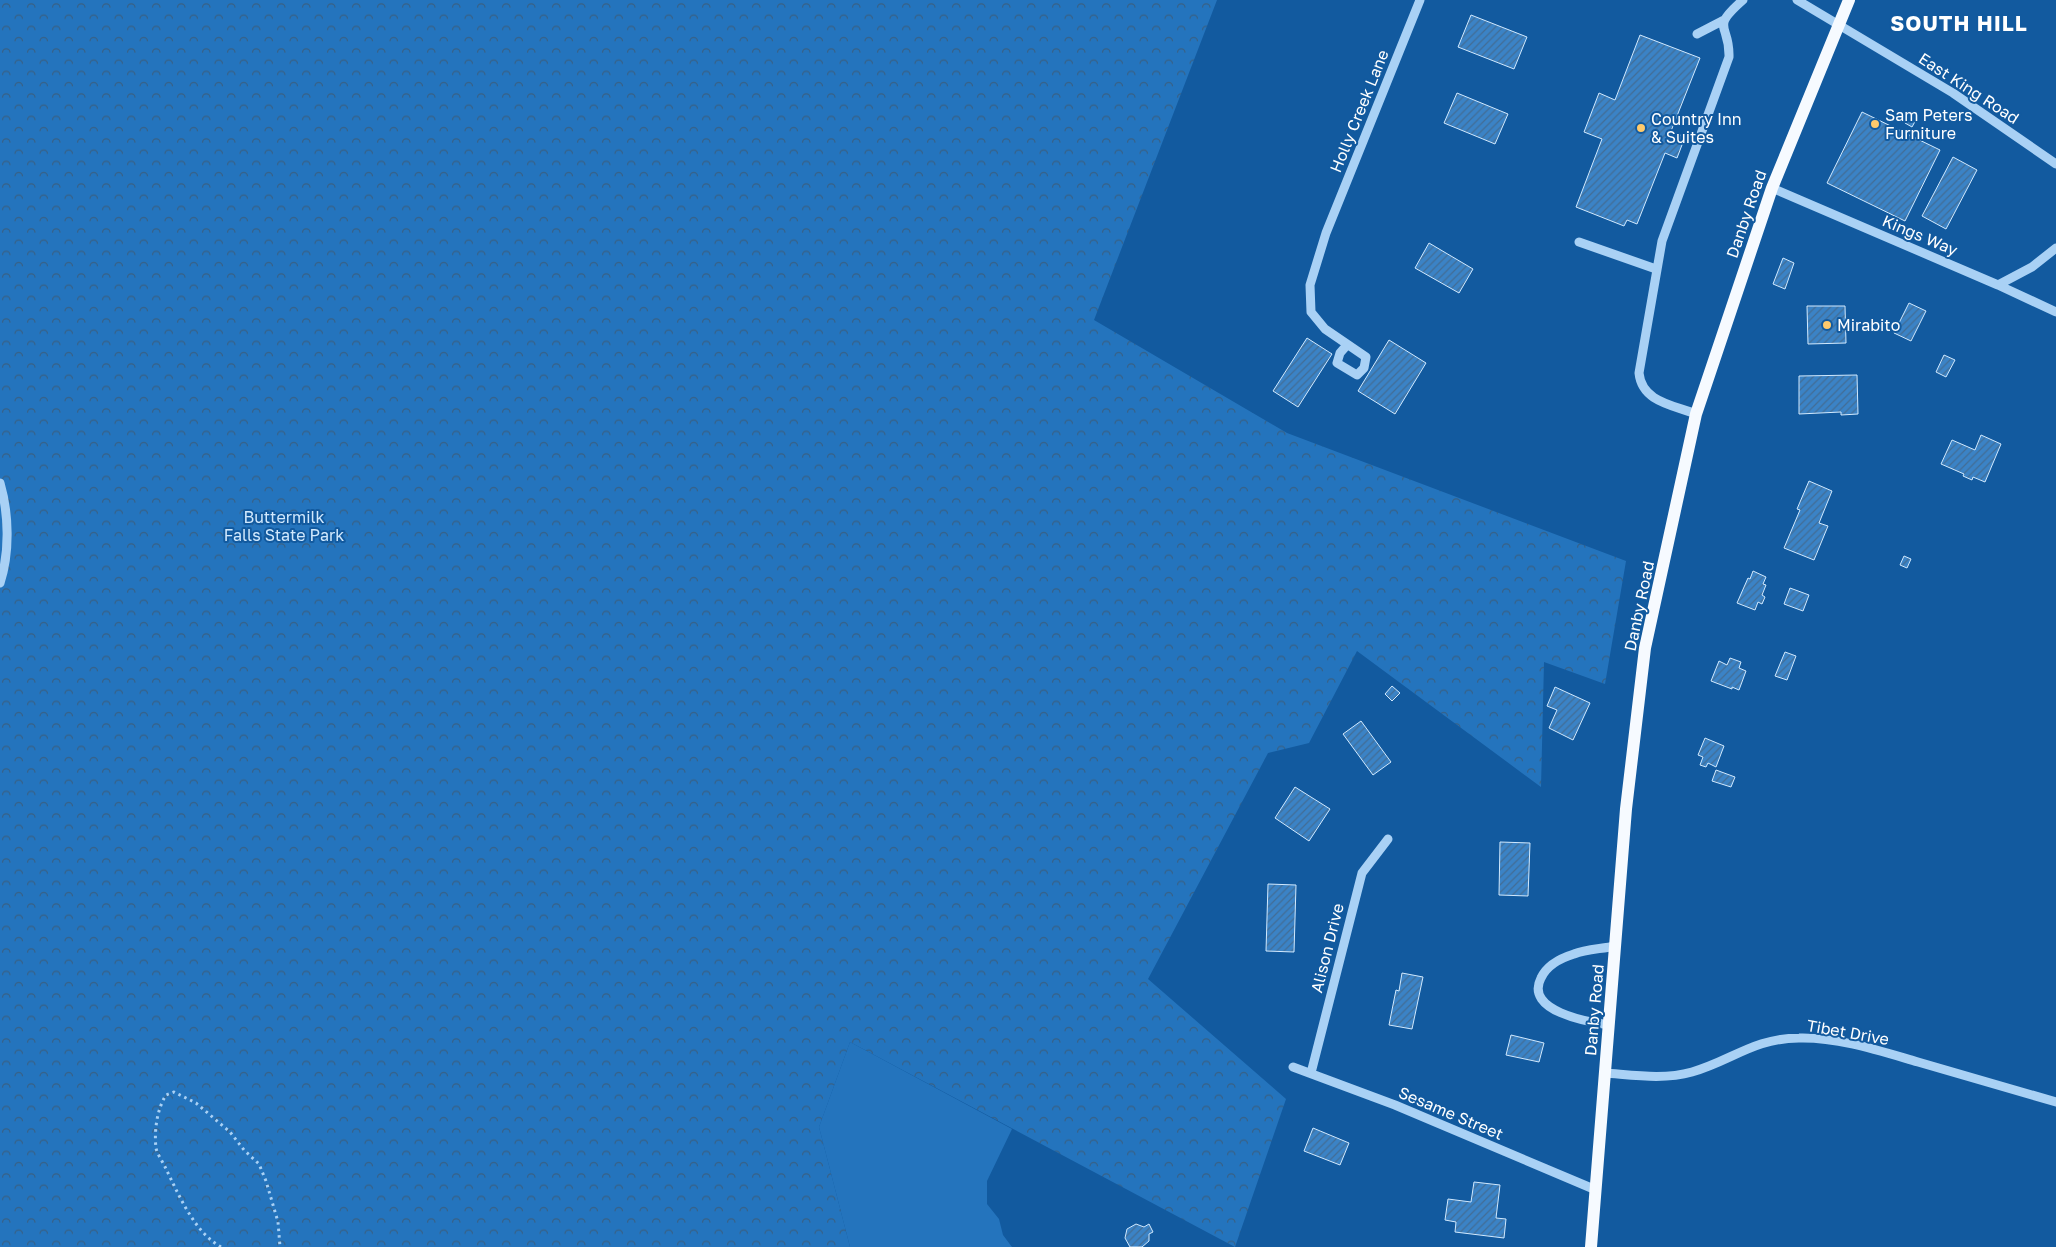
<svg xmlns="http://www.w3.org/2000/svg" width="2056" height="1247" viewBox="0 0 2056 1247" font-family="'Golos Text',sans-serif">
<defs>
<pattern id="forest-crowns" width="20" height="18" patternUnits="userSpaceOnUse" patternTransform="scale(1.25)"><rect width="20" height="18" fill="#2474bd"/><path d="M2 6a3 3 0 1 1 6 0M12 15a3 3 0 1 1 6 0" fill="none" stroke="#386084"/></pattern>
<pattern id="building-hatch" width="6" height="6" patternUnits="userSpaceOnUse" patternTransform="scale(1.25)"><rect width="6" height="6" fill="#3b83c6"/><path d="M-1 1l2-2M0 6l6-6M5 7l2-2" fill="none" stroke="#426d95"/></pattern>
</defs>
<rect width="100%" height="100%" fill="#125a9f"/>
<path fill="#2474bd" d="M850 1042 1012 1129 987 1181V1204L999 1219 1003 1235 1012 1247H850L819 1127Z"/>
<path fill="url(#forest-crowns)" d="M0 0H1217L1094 320 1287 433 1626 561 1605 684 1544 662 1541 787 1357 651 1309 743 1268 753 1148 979 1286 1099 1235 1247 850 1042 819 1127 850 1247H0Z"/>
<path fill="url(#building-hatch)" stroke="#d1e9fe" d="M1471 15 1527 37 1514 69 1458 47Z
M1640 35 1700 58 1671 131 1685 137 1677 158 1665 153 1637 224 1627 220 1624 226 1576 207 1602 139 1584 132 1599 93 1615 100Z
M1457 93 1508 114 1495 144 1444 123Z
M1862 112 1940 150 1905 221 1827 183Z
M1911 112 1918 116 1912 127 1905 123Z
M1953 157 1977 170 1946 229 1922 216Z
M1429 243 1473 269 1459 293 1415 268Z
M1783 258 1794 263 1785 289 1773 284Z
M1909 303 1926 311 1911 341 1894 333Z
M1807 306H1845L1846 343 1808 344Z
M1307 338 1332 354 1298 407 1273 391Z
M1389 340 1426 363 1395 414 1358 391Z
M1944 355 1955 360 1946 377 1936 372Z
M1857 375 1858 414 1841 415V412L1799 414V376Z
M1981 435 2001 444 1985 482 1973 477 1972 480 1963 476 1964 474 1941 464 1952 440 1975 450Z
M1809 481 1832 491 1819 523 1828 526 1814 560 1784 548 1800 510 1797 509Z
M1904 556 1911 559 1907 568 1900 565Z
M1753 571 1766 577 1763 584 1766 585 1762 595 1765 597 1762 604 1758 602 1755 610 1737 603 1748 578 1750 579Z
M1790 588 1809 595 1803 611 1784 604Z
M1785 652 1796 656 1787 680 1775 676Z
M1730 658 1741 662 1739 668 1746 671 1739 690 1732 687V689L1711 681 1719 661 1727 665Z
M1392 686 1400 693 1392 701 1385 694Z
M1555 687 1590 703 1573 740 1549 728 1557 710 1547 706Z
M1361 721 1391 762 1373 775 1343 734Z
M1705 738 1724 746 1716 767 1708 763 1706 767 1700 765 1703 757 1698 755Z
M1716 770 1735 777 1731 787 1712 781Z
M1295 787 1330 809 1309 841 1275 818Z
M1500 842 1530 843 1528 896 1499 895Z
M1268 884 1296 885 1294 952 1266 951Z
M1402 973 1423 977 1412 1029 1389 1025 1396 990 1399 991Z
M1511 1035 1544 1043 1539 1062 1506 1055Z
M1313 1128 1349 1143 1340 1165 1304 1151Z
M1474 1182 1500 1185 1496 1218 1506 1219 1504 1238 1455 1232 1456 1222 1445 1220 1448 1199 1471 1202Z
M1136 1224 1144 1227 1149 1224 1153 1232 1149 1234V1241L1142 1247H1130L1125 1238 1127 1229Z"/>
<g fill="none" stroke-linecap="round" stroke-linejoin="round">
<path stroke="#a9d1f5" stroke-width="3" stroke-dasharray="2.5 4" stroke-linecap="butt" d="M221 1247C194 1232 179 1195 166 1169 163 1162 157 1154 156 1148 154 1131 157 1109 166 1095L174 1092 196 1103 230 1132 244 1150 259 1164 266 1181 278 1222 280 1247"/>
<path stroke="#a9d1f5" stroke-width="9" d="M1797 0 1953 93 2056 164
M1697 34 1724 20
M1772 188 1998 285 2056 312
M1579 242 1656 269
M1998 285 2032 267 2056 248
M1347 345 1340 353 1337 363 1357 375 1364 368 1366 357 1325 329 1311 312 1310 285 1326 233 1420 0
M1696 414C1673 405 1642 402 1639 373L1662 241 1729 57C1730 23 1709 30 1743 0
M0 483C9 514 10 552 0 583
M1609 1025C1588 1022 1524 1011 1541 978 1547 965 1561 958 1574 954 1586 949 1602 949 1615 946
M1293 1067 1395 1105 1596 1190
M1311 1073 1362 873 1388 839
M1605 1073C1633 1075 1664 1080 1692 1072 1731 1061 1754 1038 1799 1038 1838 1037 1880 1051 1918 1062 1964 1075 2010 1089 2056 1102"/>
<path stroke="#f6faff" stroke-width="12" d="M1591 1247 1626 809 1645 648 1696 414 1772 188 1849 0"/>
</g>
<g fill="#ffca6c" stroke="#125a9f" stroke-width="2">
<circle cx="1875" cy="124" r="5"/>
<circle cx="1641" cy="128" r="5"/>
<circle cx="1827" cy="325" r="5"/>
</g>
<g text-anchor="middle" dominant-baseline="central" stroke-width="4" stroke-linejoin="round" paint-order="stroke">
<g font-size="16" fill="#fff" stroke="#125a9f">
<text transform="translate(1969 88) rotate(33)">East King Road</text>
<text transform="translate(1359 111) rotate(-68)">Holly Creek Lane</text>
<text transform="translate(1746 214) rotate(-71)">Danby Road</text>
<text transform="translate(1920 235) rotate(23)">Kings Way</text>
<text transform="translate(1639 606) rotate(-78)">Danby Road</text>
<text transform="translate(1327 948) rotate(-76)">Alison Drive</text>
<text transform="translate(1594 1010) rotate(-85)">Danby Road</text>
<text transform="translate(1848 1032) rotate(10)">Tibet Drive</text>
<text transform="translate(1451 1113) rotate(23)">Sesame Street</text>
</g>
<g font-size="16" fill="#fff" stroke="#125a9f" text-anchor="start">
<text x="1885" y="115">Sam Peters<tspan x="1885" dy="18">Furniture</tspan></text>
<text x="1651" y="119">Country Inn<tspan x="1651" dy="18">&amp; Suites</tspan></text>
<text x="1837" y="325">Mirabito</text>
</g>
<g font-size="16" fill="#d1e9fe" stroke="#125a9f">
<text x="284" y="517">Buttermilk<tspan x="284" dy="18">Falls State Park</tspan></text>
</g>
<g font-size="21" font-weight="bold" letter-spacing="1" fill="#fff" stroke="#125a9f">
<text x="1959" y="23">SOUTH HILL</text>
</g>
</g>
</svg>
